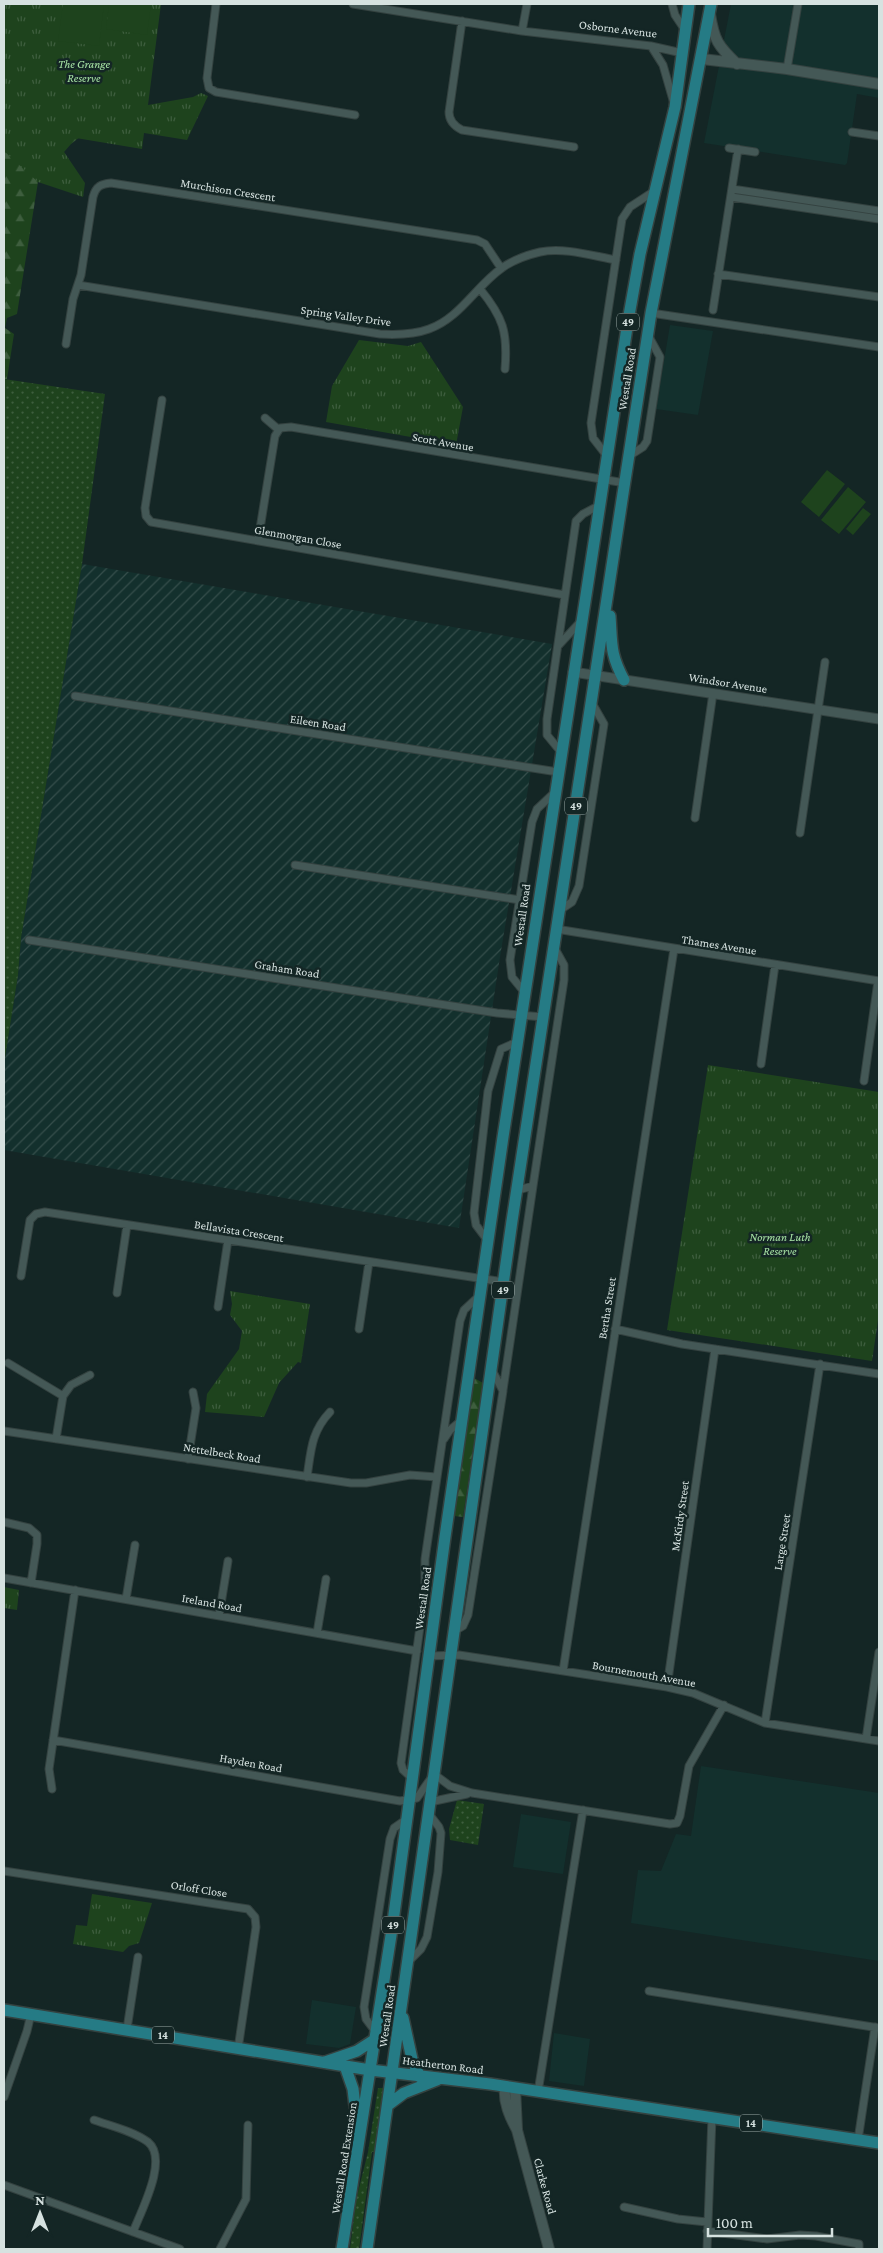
<svg xmlns="http://www.w3.org/2000/svg" width="883" height="2253" viewBox="0 0 883 2253" font-family="'Crimson Pro',serif">
<defs>
<pattern id="industrial-furrows" width="10" height="10" patternUnits="userSpaceOnUse" patternTransform="scale(1.25)"><rect width="10" height="10" fill="#13302d"/><path d="M-1 1l2-2M0 10L10 0M9 11l2-2" fill="none" stroke="#354e4b"/></pattern>
<pattern id="grass-dots" width="8" height="8" patternUnits="userSpaceOnUse" patternTransform="scale(1.25)"><rect width="8" height="8" fill="#1e431d"/><path d="M2 2h.1M6 6h.1" fill="none" stroke="#3e5e3e" stroke-width="1.8" stroke-linecap="round"/></pattern>
<pattern id="forest-firs" width="22" height="20" patternUnits="userSpaceOnUse" patternTransform="scale(1.25)"><rect width="22" height="20" fill="#1e431d"/><path d="M5 1l3.5 6h-7zM16 11l3.5 6h-7z" fill="#3e5e3e"/></pattern>
<pattern id="park-tufts" width="24" height="20" patternUnits="userSpaceOnUse" patternTransform="scale(1.25)"><rect width="24" height="20" fill="#1e431d"/><path d="M3 7l-1-3M5 7V3M7 7l1-3M15 17l-1-3M17 17v-4M19 17l1-3" fill="none" stroke="#3e5e3e"/></pattern>
</defs>
<rect width="100%" height="100%" fill="#142625"/>
<path fill="#13302d" d="M731 4H879V98L857 94 847 163 845 165 704 143Z
M670 325 713 331 698 415 656 409Z
M701 1766 879 1793V1961L631 1923 638 1870 661 1871 676 1834 691 1836Z
M521 1814 571 1822 563 1874 513 1867Z
M312 2000 356 2007 350 2044 339 2048 306 2044Z
M554 2033 590 2039 584 2086 549 2081Z"/>
<path fill="url(#industrial-furrows)" d="M82 564 552 644 500 957 459 1228 4 1150V1064L18 975 21 938Z"/>
<path fill="url(#grass-dots)" d="M4 379 105 394 82 564 21 938 18 975 4 1064Z
M457 1800 484 1804 478 1845 450 1840 449 1829Z
M378 2088H383L384 2094 375 2152H372L359 2249H350L356 2200 368 2152Z"/>
<path fill="url(#forest-firs)" d="M4 36 96 124 71 144 38 182 17 314 7 318 5 328 14 334 7 379H4Z
M474 1378 483 1383 463 1517 454 1516Z"/>
<path fill="url(#park-tufts)" d="M4 4H161L148 105 193 97 201 93 208 96 187 140 144 133 142 149 52 134 85 183 83 197 38 182 4 151Z
M359 340 408 346 421 342 463 407 456 445 326 422 332 386Z
M708 1065 879 1092V1313L872 1361 667 1330Z
M230 1291 310 1304 301 1363 298 1362 279 1383 264 1417 205 1412 207 1394 239 1349 242 1331 230 1315 232 1304Z
M4 1587 19 1590 17 1610 4 1608Z
M92 1894 152 1903 139 1943 129 1946 123 1952 73 1944 76 1925 87 1926Z"/>
<path fill="#1e431d" d="M63 4H104L99 46 58 41Z
M109 4H151L147 35 106 29Z
M827 470 845 484 819 517 801 502Z
M848 487 866 502 839 534 821 520Z
M863 508 871 514 853 535 846 529Z"/>
<g fill="none" stroke-linecap="round" stroke-linejoin="round">
<g stroke="#344240" stroke-width="9">
<path id="minor" d="M216 4 207 78 209 88 216 92 355 115
M353 4 522 31 651 46 682 53
M672 4 675 15 685 30
M462 21 449 112C449 121 454 126 462 130L574 147
M522 31 527 4
M651 46 663 65 673 100
M787 69 798 4
M852 132 879 136
M729 148 755 152
M732 189 879 211
M731 197 879 219
M718 274 879 297
M78 285 380 334C397 335 413 335 429 329 460 318 476 286 502 268 513 260 527 255 540 252 564 247 593 256 616 260
M480 289C503 317 508 332 505 369
M713 310 738 149
M651 313 879 347
M66 344 73 299 81 275 93 197C96 186 101 184 111 183L477 240 485 244 501 268
M162 400 145 508 146 516 151 522 565 595
M265 418 279 430
M607 456 593 438 591 423 622 219 630 207 656 190
M629 456 643 447 647 441 660 357 648 335
M258 541 275 436 280 428 291 427 625 483
M558 646 581 621
M75 696 558 772
M561 752 547 735V719L576 521 583 514 600 505
M695 818 713 693
M800 833 825 662
M295 865 520 900
M560 910 572 902 579 886 604 724 592 703
M556 929 879 981
M29 940 497 1013 543 1017
M525 993 512 977 510 960 532 822 537 809 555 792
M761 1064 775 965
M864 1081 878 981
M518 1190 533 1186 564 980V965L554 947
M488 1241 476 1225 474 1213 488 1091 501 1049 517 1042
M21 1276 30 1220 36 1214 45 1212 504 1282
M117 1293 127 1225
M218 1307 228 1240
M359 1329 369 1262
M615 1329 682 1344 879 1374
M8 1363 63 1396 56 1439
M503 1390 533 1186
M63 1396 71 1385 90 1375
M4 1431 351 1483H366L410 1475 437 1477
M444 1439 450 1430 462 1420
M188 1459 196 1408 193 1392
M307 1477C311 1451 311 1432 330 1412
M4 1522 29 1528 37 1535V1544L31 1583
M4 1578 417 1651
M126 1599 135 1545
M219 1616 228 1561
M453 1632 463 1626 468 1615 503 1391 491 1368
M317 1633 326 1579
M429 1656 459 1655 667 1687 693 1693 765 1723 879 1741
M563 1671 674 949
M667 1687 715 1349
M765 1723 820 1364
M866 1739 879 1652
M53 1740 400 1801 417 1798 434 1774 450 1786 472 1793 670 1824 677 1823 680 1816 689 1766 724 1705
M413 1779 403 1770 401 1763 425 1591V1559L460 1321 464 1310 479 1296
M52 1789 49 1769 75 1590
M430 1802 467 1794
M4 1871 248 1909 255 1917 256 1927 238 2049
M408 1962 421 1949 427 1937 438 1872 441 1833 439 1827 429 1814
M649 1991 879 2028
M127 2029 138 1957
M375 2031 366 2019 364 2007 390 1839 394 1828 407 1819
M538 2092 583 1810
M4 2097 27 2031 31 2014
M94 2120C111 2126 133 2131 148 2142 169 2159 141 2211 133 2232
M858 2140 875 2027
M4 2185 180 2249
M624 2207 678 2219 707 2222
M707 2231 767 2239 800 2235 816 2236 859 2244V2249
M220 2249 246 2199 248 2125
M707 2249 712 2117"/>
</g>
<g stroke="#344240" stroke-width="11">
<path id="tertiary" d="M573 672 879 719"/>
</g>
<g stroke="#344240" stroke-width="12">
<path id="secondary" d="M710 14C714 40 718 46 737 64
M702 59 787 69 879 84
M505 2086C503 2102 510 2117 517 2130L549 2249
M515 2088 517 2129"/>
</g>
<g stroke="#344240" stroke-width="14">
<path id="primary" d="M610 616C612 644 610 654 624 680
M4 2010 370 2070 490 2084 879 2143
M403 2018 412 2059 420 2077
M325 2062 357 2051 374 2040
M345 2066 353 2089 358 2132
M388 2105 404 2093 437 2080
M342 2249 392 1929 445 1537 503 1137 628 321 640 254 675 107 689 4
M367 2249 512 1221 622 500 651 313 711 4"/>
</g>
<use href="#minor" stroke="#445856" stroke-width="7"/>
<use href="#tertiary" stroke="#445856" stroke-width="9"/>
<use href="#secondary" stroke="#445856" stroke-width="10"/>
<use href="#primary" stroke="#257b85" stroke-width="11"/>
</g>
<g text-anchor="middle" dominant-baseline="central" stroke-width="5" stroke-linejoin="round" paint-order="stroke">
<g fill="#142625" stroke="#9caaa8" stroke-width="1">
<rect x="617" y="313.5" width="22" height="17" rx="4"/>
<rect x="565" y="797.5" width="22" height="17" rx="4"/>
<rect x="492" y="1281.5" width="22" height="17" rx="4"/>
<rect x="382" y="1916.5" width="22" height="17" rx="4"/>
<rect x="152" y="2026.5" width="22" height="17" rx="4"/>
<rect x="740" y="2114.5" width="22" height="17" rx="4"/>
</g>
<g font-size="11" font-weight="bold" fill="#d6e2e0">
<text x="628" y="322">49</text>
<text x="576" y="806">49</text>
<text x="503" y="1290">49</text>
<text x="393" y="1925">49</text>
<text x="163" y="2035">14</text>
<text x="751" y="2123">14</text>
</g>
<g font-size="12" fill="#d6e2e0" stroke="#142625">
<text transform="translate(618 29) rotate(7)">Osborne Avenue</text>
<text transform="translate(228 190) rotate(9)">Murchison Crescent</text>
<text transform="translate(346 316) rotate(8)">Spring Valley Drive</text>
<text transform="translate(627 379) rotate(-81)">Westall Road</text>
<text transform="translate(443 442) rotate(10)">Scott Avenue</text>
<text transform="translate(298 537) rotate(10)">Glenmorgan Close</text>
<text transform="translate(728 683) rotate(9)">Windsor Avenue</text>
<text transform="translate(318 723) rotate(9)">Eileen Road</text>
<text transform="translate(522 915) rotate(-82)">Westall Road</text>
<text transform="translate(719 945) rotate(9)">Thames Avenue</text>
<text transform="translate(287 969) rotate(9)">Graham Road</text>
<text transform="translate(239 1231) rotate(9)">Bellavista Crescent</text>
<text transform="translate(607 1308) rotate(-81)">Bertha Street</text>
<text transform="translate(222 1453) rotate(9)">Nettelbeck Road</text>
<text transform="translate(680 1516) rotate(-82)">McKirdy Street</text>
<text transform="translate(782 1542) rotate(-81)">Large Street</text>
<text transform="translate(423 1598) rotate(-82)">Westall Road</text>
<text transform="translate(212 1603) rotate(10)">Ireland Road</text>
<text transform="translate(644 1674) rotate(10)">Bournemouth Avenue</text>
<text transform="translate(251 1763) rotate(10)">Hayden Road</text>
<text transform="translate(199 1889) rotate(9)">Orloff Close</text>
<text transform="translate(387 2016) rotate(-82)">Westall Road</text>
<text transform="translate(443 2065) rotate(7)">Heatherton Road</text>
<text transform="translate(344 2158) rotate(-81)">Westall Road Extension</text>
<text transform="translate(545 2186) rotate(75)">Clarke Road</text>
</g>
<g font-size="12" font-style="italic" fill="#a8e4a5" stroke="#142625">
<text x="84" y="64">The Grange<tspan x="84" dy="14">Reserve</tspan></text>
<text x="780" y="1237">Norman Luth<tspan x="780" dy="14">Reserve</tspan></text>
</g>
</g>
<rect width="883" height="2253" fill="none" stroke="#d6e2e0" stroke-width="10"/>
<g transform="translate(40 2213)" stroke="#142625" stroke-width="4" paint-order="stroke">
<path d="M0-4L9 19L0 12L-9 19Z" fill="#d6e2e0"/>
<text y="-8" font-size="14" font-weight="bold" text-anchor="middle" fill="#d6e2e0">N</text>
</g>
<path d="M708 2228v8h124v-8" fill="none" stroke="#d6e2e0" stroke-width="2.5"/>
<text x="716" y="2228" font-size="15" fill="#d6e2e0" stroke="#142625" stroke-width="4" paint-order="stroke">100 m</text>
</svg>
